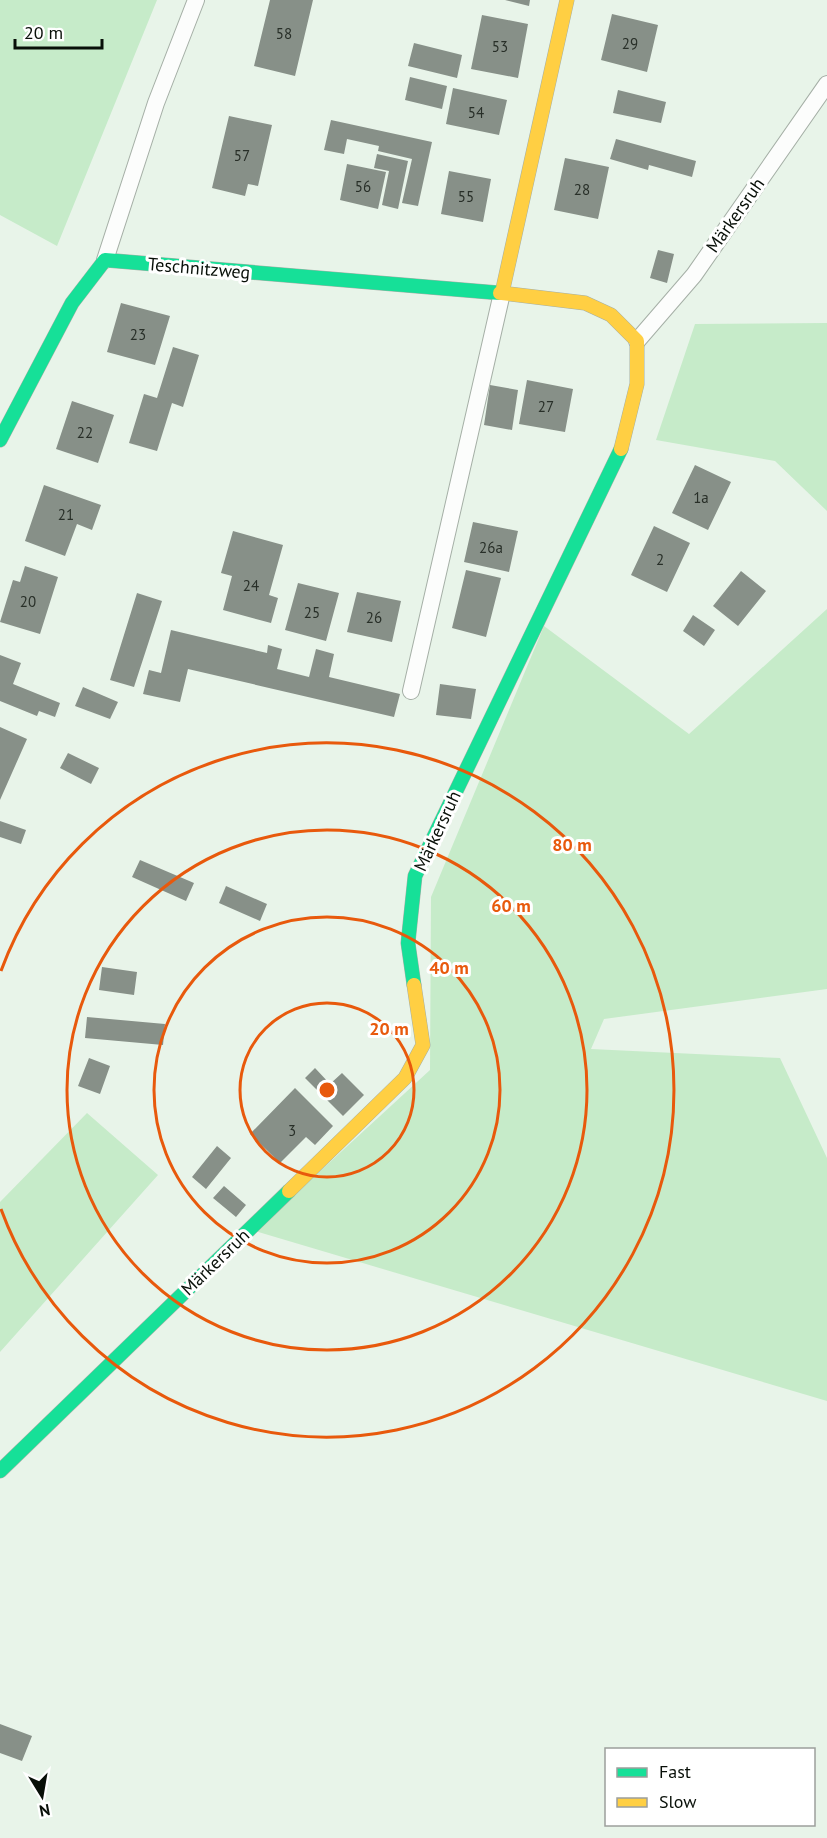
<svg xmlns="http://www.w3.org/2000/svg" width="827" height="1838" viewBox="0 0 827 1838" font-family="'PT Sans',sans-serif">
<rect width="100%" height="100%" fill="#e8f4e9"/>
<path fill="#c6ebc9" d="M0 0H157L57 246 0 215Z
M827 323V511L775 461 656 440 695 324Z
M827 609V989L604 1019 591 1049 780 1058 827 1158V1401L255 1231 430 1070 431 897 544 626 689 734Z
M87 1113 158 1175 0 1352V1202Z"/>
<path fill="#879088" d="M270 0H313L295 76 254 66Z
M505 0H530L529 6Z
M612 14 658 25 647 72 601 60Z
M482 15 528 24 518 78 471 69Z
M414 43 462 55 457 78 408 66Z
M410 77 447 86 442 109 405 100Z
M453 88 507 100 499 135 446 124Z
M618 90 666 102 661 123 613 113Z
M229 116 272 125 258 186 248 184 245 196 212 188Z
M331 120 432 142 418 206 402 203 412 159 378 151 379 146 347 139 344 154 324 150Z
M616 139 696 161 692 177 649 165 648 170 610 159Z
M377 154 408 161 398 209 382 205 389 171 374 168Z
M565 158 609 167 598 219 554 210Z
M347 164 386 172 378 209 340 200Z
M449 171 491 179 483 222 441 214Z
M658 250 674 254 667 283 650 278Z
M121 303 170 316 155 365 107 352Z
M173 347 199 355 183 407 172 403 157 451 129 443 144 394 157 398Z
M527 380 573 389 565 432 519 424Z
M490 385 518 390 512 430 484 425Z
M72 401 114 415 98 463 56 449Z
M695 465 731 482 708 530 672 513Z
M44 485 101 505 92 530 77 524 65 556 25 541Z
M473 522 518 531 509 572 464 562Z
M654 526 690 543 667 592 631 575Z
M233 531 283 545 269 595 278 598 271 623 223 610 232 576 221 573Z
M25 566 58 577 40 634 0 622 13 580 20 582Z
M466 570 501 578 486 637 452 628Z
M741 571 766 591 738 626 713 606Z
M298 583 339 593 326 641 285 630Z
M357 592 401 601 392 642 347 632Z
M137 593 162 601 134 687 110 680Z
M693 615 715 630 704 646 683 631Z
M171 630 267 653 268 645 282 649 277 669 309 677 316 649 334 654 329 677 400 694 394 717 188 669 180 702 143 694 149 670 161 673Z
M0 655 21 663 13 684 60 703 55 717 39 711 37 716 0 701Z
M440 684 476 689 471 719 436 715Z
M83 687 118 702 110 719 75 706Z
M0 727 27 739 0 800Z
M68 753 99 768 91 784 60 768Z
M0 821 26 830 21 844 0 837Z
M140 860 194 883 186 901 132 877Z
M226 886 267 904 260 921 219 903Z
M102 967 137 972 134 995 99 990Z
M87 1017 165 1024 163 1045 85 1038Z
M89 1058 110 1066 100 1094 78 1086Z
M315 1068 330 1084 342 1073 364 1095 343 1116 305 1078Z
M295 1088 333 1126 315 1145 306 1137 280 1163 250 1134Z
M217 1146 231 1158 206 1189 192 1177Z
M224 1186 246 1205 236 1217 213 1198Z
M0 1724 32 1736 22 1761 0 1753Z"/>
<g fill="none" stroke-linecap="round" stroke-linejoin="round">
<g stroke="#a5afa6" stroke-width="18">
<path id="lane" d="M105 260 156 103 196 0
M637 341 694 275 827 84
M411 691 502 293"/>
</g>
<g stroke="#a5afa6" stroke-width="15">
<path id="fast" d="M0 440 72 303 105 260 500 293
M414 985 408 943 415 876 621 449
M0 1471 289 1191"/>
</g>
<g stroke="#a5afa6" stroke-width="15">
<path id="slow" d="M500 293H502L567 0
M502 293 585 303 611 315 637 341V384L621 449
M289 1191 405 1078 423 1045 414 985"/>
</g>
<use href="#lane" stroke="#fcfdfc" stroke-width="16"/>
<use href="#fast" stroke="#16e098" stroke-width="14"/>
<use href="#slow" stroke="#ffcf43" stroke-width="14"/>
</g>
<g fill="none" stroke="#e8590c" stroke-width="3">
<circle cx="327" cy="1090" r="87"/>
<circle cx="327" cy="1090" r="173"/>
<circle cx="327" cy="1090" r="260"/>
<path d="M1 971A347 347 0 1 1 1 1209"/>
</g>
<g text-anchor="middle" dominant-baseline="central" stroke-width="6" stroke-linejoin="round" paint-order="stroke">
<g font-size="15" fill="#282f28">
<text x="284" y="33">58</text>
<text x="630" y="43">29</text>
<text x="500" y="46">53</text>
<text x="476" y="112">54</text>
<text x="242" y="155">57</text>
<text x="363" y="186">56</text>
<text x="582" y="189">28</text>
<text x="466" y="196">55</text>
<text x="138" y="334">23</text>
<text x="546" y="406">27</text>
<text x="85" y="432">22</text>
<text x="701" y="497">1a</text>
<text x="66" y="514">21</text>
<text x="491" y="547">26a</text>
<text x="660" y="559">2</text>
<text x="251" y="585">24</text>
<text x="28" y="601">20</text>
<text x="312" y="612">25</text>
<text x="374" y="617">26</text>
<text x="292" y="1130">3</text>
</g>
<g font-size="18" fill="#080f08" stroke="#fff">
<text transform="translate(735 215) rotate(-55)">Märkersruh</text>
<text transform="translate(199 268) rotate(5)">Teschnitzweg</text>
<text transform="translate(437 831) rotate(-65)">Märkersruh</text>
<text transform="translate(215 1262) rotate(-44)">Märkersruh</text>
</g>
</g>
<circle cx="327" cy="1090" r="9" fill="#e8590c" stroke="#fff" stroke-width="3"/>
<g font-size="18" text-anchor="middle" font-weight="bold" fill="#e8590c" stroke="#fff" stroke-width="6" stroke-linejoin="round" paint-order="stroke">
<text x="572" y="851">80 m</text>
<text x="511" y="912">60 m</text>
<text x="449" y="974">40 m</text>
<text x="389" y="1035">20 m</text>
</g>
<rect x="605" y="1748" width="210" height="78" fill="#ffffff" stroke="#9c9f9c" stroke-width="1.5"/>
<rect x="617" y="1768" width="30" height="9" fill="#16e098" stroke="#9c9f9c" stroke-width="1.5"/>
<text x="659" y="1778" font-size="18" fill="#080f08">Fast</text>
<rect x="617" y="1798" width="30" height="9" fill="#ffcf43" stroke="#9c9f9c" stroke-width="1.5"/>
<text x="659" y="1808" font-size="18" fill="#080f08">Slow</text>
<g transform="translate(42 1796) rotate(169)" stroke="#ffffff" stroke-width="4.5" paint-order="stroke">
<path d="M0-4.5L10 22L0 15L-10 22Z" fill="#080f08"/>
<text y="-9" font-size="16" font-weight="bold" text-anchor="middle" fill="#080f08">N</text>
</g>
<path d="M15 39v9h87v-9" fill="none" stroke="#080f08" stroke-width="3"/>
<text x="24" y="39" font-size="18" fill="#080f08" stroke="#ffffff" stroke-width="4.5" paint-order="stroke">20 m</text>
</svg>
